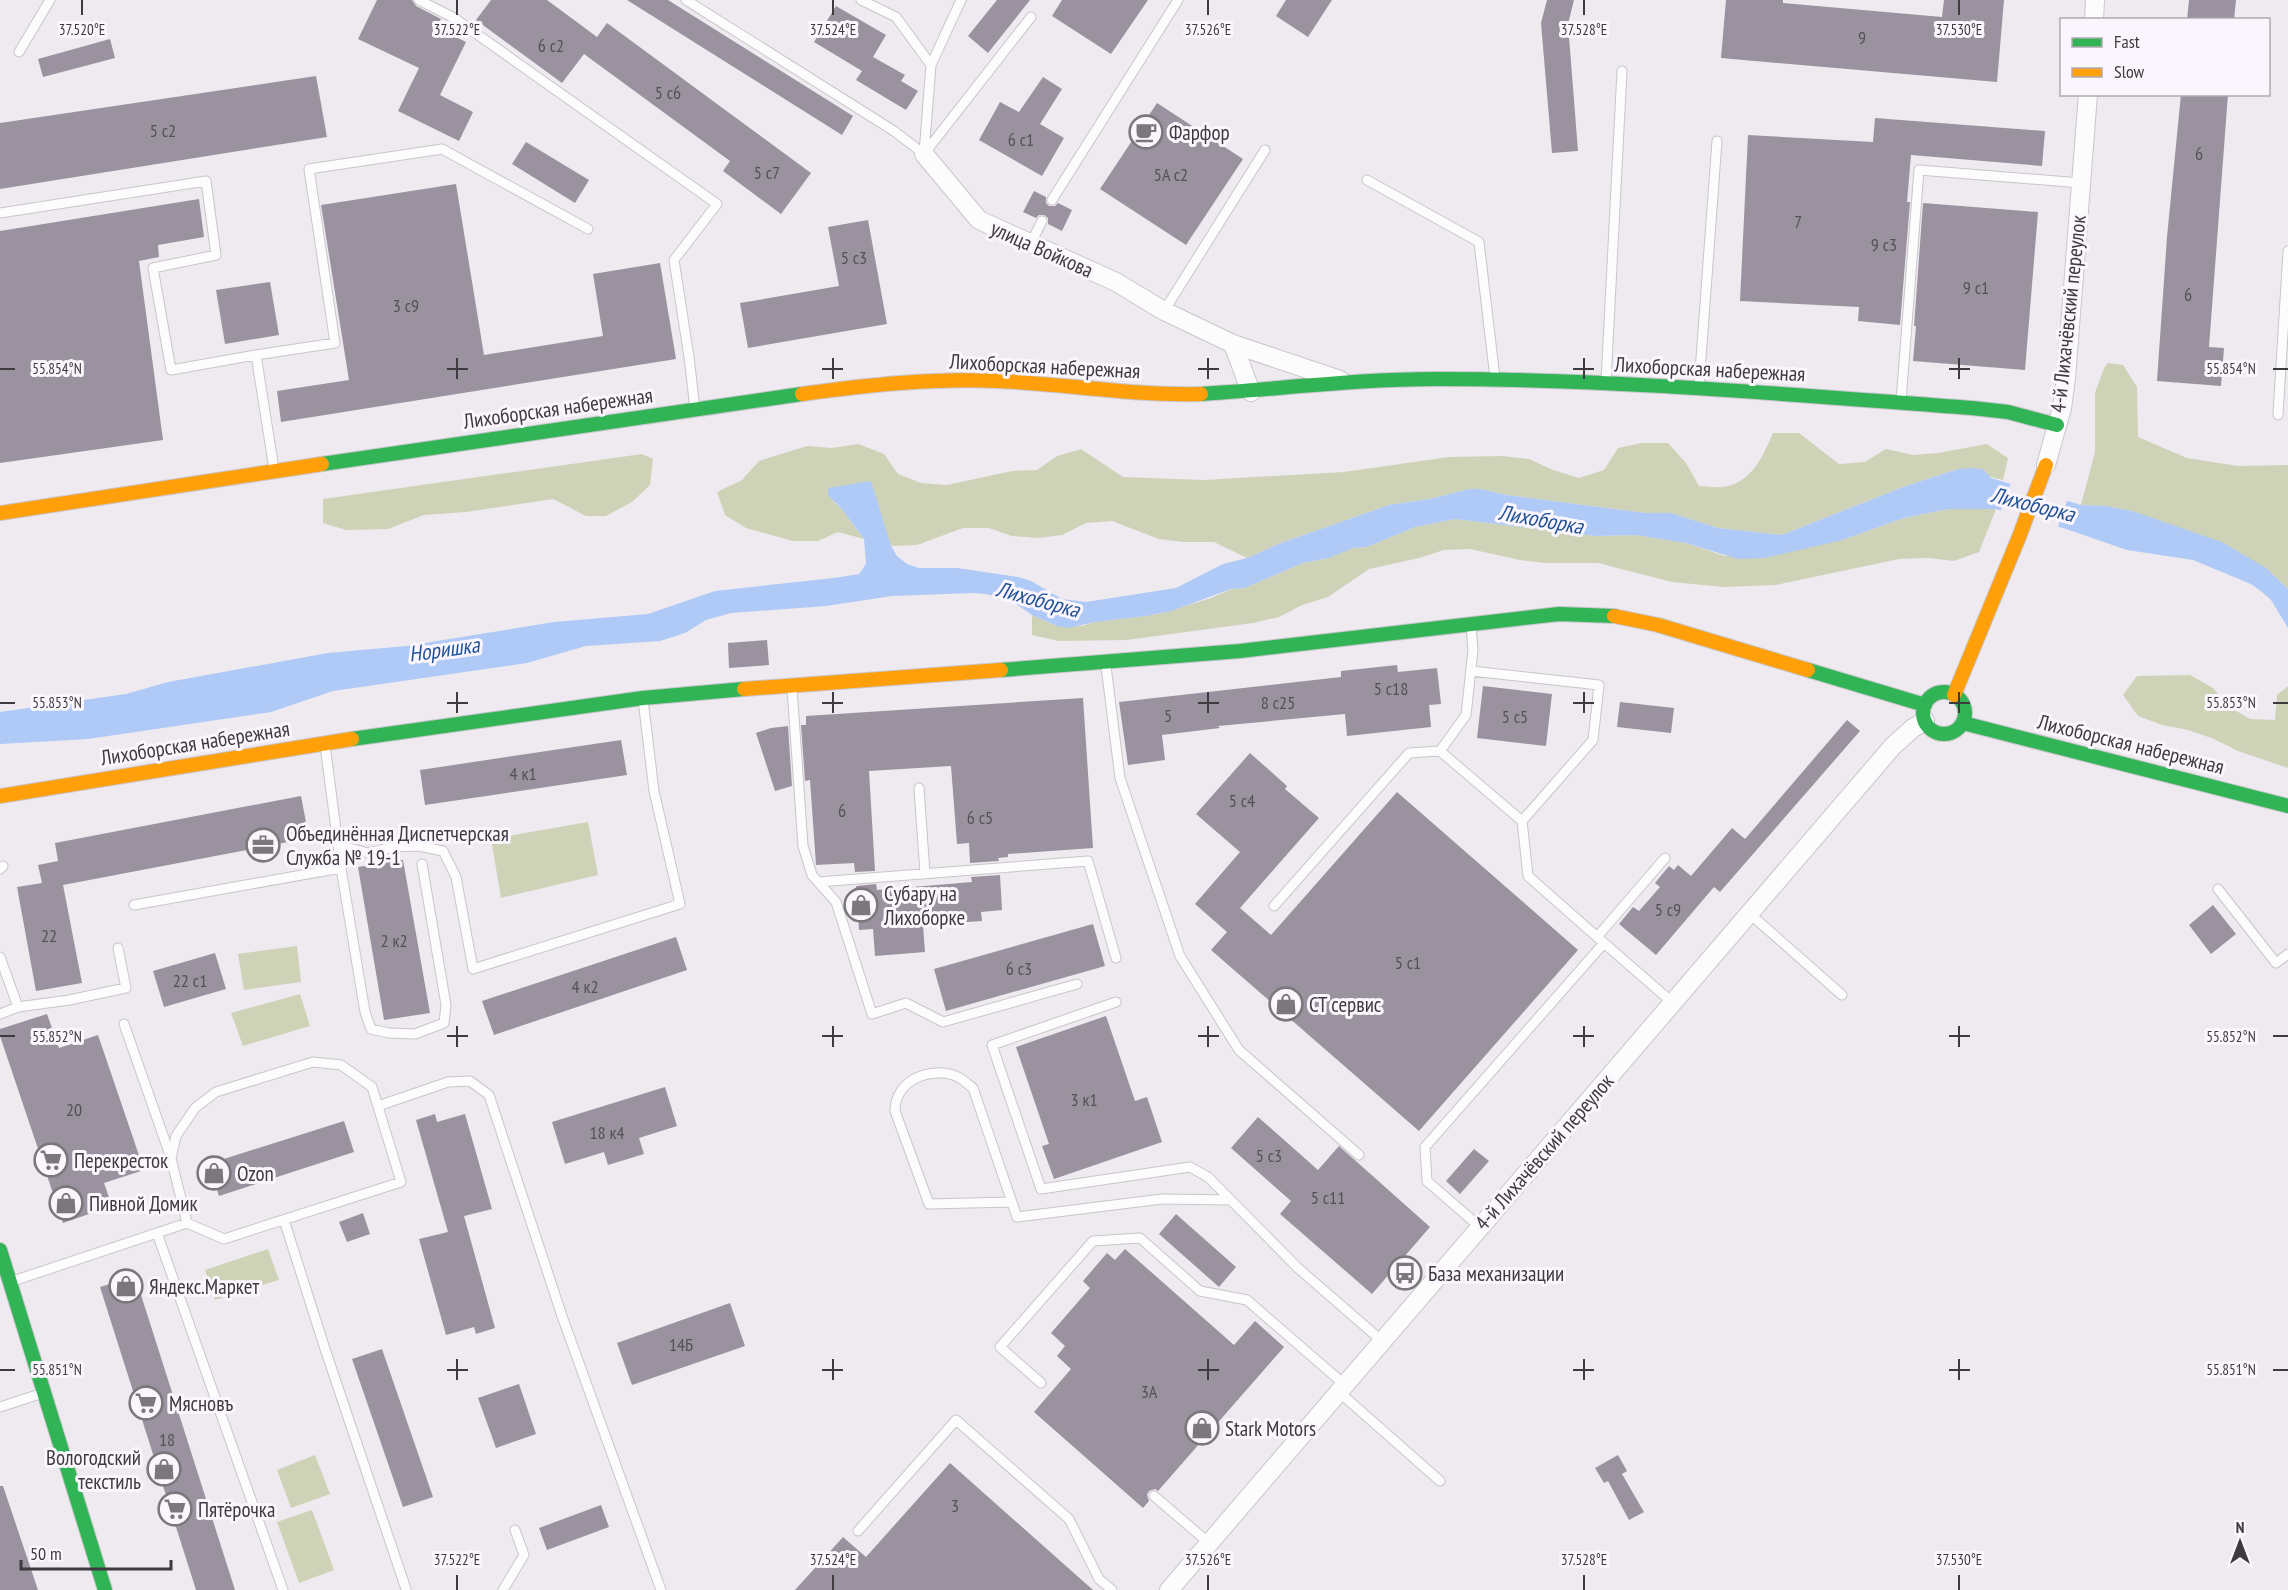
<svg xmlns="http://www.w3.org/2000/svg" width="2288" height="1590" viewBox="0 0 2288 1590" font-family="'PT Sans Narrow',sans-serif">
<rect width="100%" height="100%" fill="#eeeaf0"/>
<path fill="#ced3b8" d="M2108 363 2123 365 2137 387 2138 437 2187 458 2238 466 2288 465V589L2266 568 2132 511 2106 506 2081 505 2095 452V393L2104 368Z
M1773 433H1799L1839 464 1865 462 1886 449 1913 455 1938 453 1987 444 2008 458 2003 480 1958 469 1903 487 1782 535 1718 528 1671 513H1645L1506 495 1481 489H1469L1430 499 1389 505 1281 543 1247 558 1214 542H1184L1159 539 1112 521 1086 523 1062 535 1038 538 1012 536 989 528H963L917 545 891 546 886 534 831 500 841 508 864 539 838 532 818 541H793L746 528 725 515 717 492 742 480 759 461 807 446 832 448 858 444 884 454 898 474 921 483 947 485 1012 471 1037 470 1057 456 1081 449 1123 477 1204 480 1344 472 1449 457 1503 456 1529 459 1553 470 1579 478 1604 470 1618 448 1642 443H1668L1686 463 1699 486C1707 486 1716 488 1723 487 1752 483 1763 456 1773 433Z
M642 454 653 459 650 485 632 502 606 516H586L553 499 466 512 424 515 388 529 346 530 323 523V499Z
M1948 509H1996L1979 552 1954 561 1928 558 1899 559 1776 585 1724 587 1672 582 1598 563H1545L1520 560 1470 549 1444 550 1419 558 1369 569 1328 597 1302 605 1279 617 1253 623 1127 640 1059 641 1032 635V615L1057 626H1082L1094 622 1158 614 1208 599 1232 589 1245 588 1303 563 1329 558 1341 551 1353 548 1367 547 1415 527 1455 519 1596 536 1636 535 1686 543 1725 556 1842 540 1904 518Z
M2190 675 2213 688 2228 706 2250 719 2275 720 2277 695 2288 686V768L2238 751 2214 739 2188 730 2162 725 2138 716 2123 695 2137 676Z
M588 822 598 875 501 898 491 839Z
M297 946 301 982 244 990 238 954Z
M300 994 310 1026 243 1046 231 1013Z
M268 1249 279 1280 215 1300 205 1270Z
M315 1455 330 1494 291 1508 277 1470Z
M312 1510 334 1570 299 1583 277 1522Z"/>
<path fill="#afcaf6" d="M1971 468 1983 469 1991 478 2081 505 2106 506 2132 511 2222 542 2266 568 2288 589V628L2271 600 2262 592 2251 584 2193 560 2127 550 2063 528 1996 509H1948L1904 518 1842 540 1765 558 1738 559 1686 543 1636 535 1596 536 1455 519 1415 527 1367 547 1353 548 1329 558 1303 563 1245 588 1231 589 1171 611 1146 616 1094 622 1069 628 1057 626 1032 615 1010 600 986 594 973 593 892 596 826 606 731 613 706 620 685 633 660 641 586 646 527 663 333 691 271 712 88 739 0 744V712L126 694 168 682 328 653 406 646 554 622 648 614 715 591 834 578 859 574 866 564 864 539 841 508 828 495V488L871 481 891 546 897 556 907 564 919 568H957L1018 577 1031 581 1062 599 1086 602 1176 588 1223 564 1247 558 1281 543 1389 505 1430 499 1469 489H1481L1506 495 1645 513H1671L1718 528 1782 535 1903 487 1958 469Z"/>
<path fill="#eeeaf0" d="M2012 480 2068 498 2057 529 2000 513Z"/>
<path fill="#9b929f" d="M377 0H412L416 6 441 19 436 27 466 42 440 95 473 112 459 141 398 111 419 68 358 39Z
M491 0H547L597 37 607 23 811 173 781 214 723 171 730 161 584 54 562 83 476 20Z
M627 0H668L853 116 842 135Z
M997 0H1030L988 53 968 36Z
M1062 0H1148L1111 54 1052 16Z
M1286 0H1332L1308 37 1276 16Z
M1547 0H1574L1568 24 1578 151 1552 153 1541 23Z
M1726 0H1783V3L1942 17 1944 0H2004L1997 82 1721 58Z
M2189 0H2236L2234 20H2187Z
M836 6 886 35 873 57 905 75 901 81 918 91 906 110 856 80 862 71 814 42Z
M110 39 115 58 43 77 38 59Z
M316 76 327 137 0 189V123Z
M1043 77 1062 89 1040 124 1064 138 1042 176 979 140 1000 102 1019 112Z
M2181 94H2228L2209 347 2224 348 2221 386 2157 381 2167 237Z
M1157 103 1243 159 1186 245 1100 189Z
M1875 118 2045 131 2042 166 1911 155 1907 202H1910L1900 325 1858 321 1859 307 1740 301 1748 135 1873 142Z
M526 142 589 180 575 203 512 164Z
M456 184 484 355 603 336 593 274 660 263 676 359 281 422 277 391 349 380 321 205Z
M1034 191 1046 197V203L1049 206H1055L1058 203 1072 210 1062 231 1048 224V218L1044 215H1039L1036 218 1023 212Z
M199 199 204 237 158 245 159 257 139 261 163 440 0 463V231Z
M1923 203 2038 212 2025 370 1913 361 1916 326H1914Z
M868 220 887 324 748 348 740 303 839 286 828 227Z
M270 282 279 335 225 344 216 290Z
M767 640 769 665 729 668 728 643Z
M1397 665 1398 672 1437 668 1441 704 1429 705 1431 727 1347 736 1345 714 1218 726 1220 728 1162 735 1165 760 1128 765 1119 702 1341 677V671Z
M1483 686 1552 694 1546 746 1477 738Z
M1083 698 1093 848 1008 854V857L998 858 999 861 970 863 969 843 957 844 951 766 869 771 875 871 855 872 854 863 816 865 810 780 805 781 801 725H806V716Z
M1620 702 1674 708 1671 733 1617 727Z
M1847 720 1860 731 1720 892 1714 887 1656 955 1619 924 1633 907 1639 911 1660 887 1655 883 1669 866 1674 870 1678 865 1691 876 1732 828 1745 839Z
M788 726 792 786 775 791 756 733 771 728Z
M621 740 627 775 425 805 420 770Z
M1250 753 1287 786 1285 789 1319 818 1240 908 1271 935 1397 792 1578 950 1419 1131 1211 950 1227 932 1195 904 1240 852 1196 814Z
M301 796 309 838 63 885 82 983 36 991 17 887 42 883 38 865 58 861 55 843Z
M403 860 430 1013 384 1020 358 867Z
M1000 875 1002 910 981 912 982 921 923 925 925 952 875 956 873 929 859 930 856 886 876 884 877 890 972 882 971 877Z
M2213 905 2236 934 2211 954 2189 925Z
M1093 924 1105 966 946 1011 934 969Z
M676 937 687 970 494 1035 482 1001Z
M215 953 226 989 164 1007 153 971Z
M47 1014 59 1048 98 1035 144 1170 104 1183 112 1206 63 1223 0 1036V1029Z
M1106 1016 1135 1101 1147 1097 1162 1142 1054 1179 1042 1146 1049 1144 1016 1047Z
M665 1087 677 1126 639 1138 644 1154 608 1165 604 1152 565 1164 552 1122Z
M435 1114 437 1122 465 1114 492 1209 464 1216 495 1328 476 1334 474 1327 446 1335 419 1239 448 1232 416 1120Z
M1258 1117 1318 1170 1339 1146 1430 1227 1372 1294 1280 1214 1291 1201 1231 1148Z
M344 1121 354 1152 219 1196 208 1164Z
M1474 1149 1489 1161 1460 1194 1446 1181Z
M363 1213 370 1234 347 1242 339 1222Z
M1176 1214 1236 1267 1219 1287 1159 1234Z
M1125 1249 1234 1345 1255 1321 1284 1347 1158 1491 1155 1489 1149 1491 1147 1495 1149 1501 1143 1508 1034 1412 1071 1369 1057 1356 1065 1346 1051 1333 1090 1288 1083 1281 1107 1253 1115 1260Z
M135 1276 235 1590H196L100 1287Z
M730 1303 745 1346 632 1385 617 1343Z
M382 1349 433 1497 403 1507 352 1359Z
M519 1384 536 1434 496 1448 478 1398Z
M1618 1455 1627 1471 1622 1474 1644 1512 1629 1520 1608 1481 1604 1483 1595 1468Z
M950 1463 1093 1590H795L843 1537 866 1557Z
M0 1486H3L38 1590H0Z
M601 1505 609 1527 547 1550 539 1528Z"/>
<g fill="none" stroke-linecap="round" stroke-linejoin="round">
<g stroke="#c8c6ca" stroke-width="11">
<path id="lane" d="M419 0 454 18 717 204 674 260 689 357 695 409
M686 0 894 131 924 154
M861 0 896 17 931 65
M19 52 50 0
M924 153 931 65 961 0
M924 154 1031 17
M1367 180 1479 242 1495 378
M1052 200 1178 0
M0 213 206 181 216 255 153 268 171 370 256 355
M1031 243 1042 221
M1164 311 1265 150
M1606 382 1622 71
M1699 385 1717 141
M1901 401 1919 170 2081 183
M2278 415 2288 251
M274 469 256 355 335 343 309 169 442 149 588 229
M1106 666 1120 778 1180 956 1239 1050 1359 1155
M1471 671 1599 685 1593 740 1522 821
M792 688 803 846 812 875 836 902 872 1014 906 1003 943 1022 1077 984
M1440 751 1466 715 1473 650 1471 626
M919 788 925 874
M338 845 368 853 394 847 419 846 443 851 456 877 473 969 680 904 654 791 643 700
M341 868 365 1012 371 1029 389 1033 415 1034 444 1023 446 1005 422 864
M0 869 3 866
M818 882 1088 861 1116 958
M2218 889 2276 963 2288 954
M134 905 341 868 325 745
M1274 906 1409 753 1440 751 1522 821 1528 876 1604 943
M1749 913 1842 995
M1597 937 1665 858
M0 957 18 1007
M1116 1002 992 1045 1041 1189 1190 1167 1208 1177 1298 1268 1382 1341
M0 1014 18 1007 69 1000 126 988 118 948
M124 1024 171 1158
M378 1106 448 1082 470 1081 489 1095 562 1316 661 1590
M1012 1202 929 1204 895 1111C895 1080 931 1065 958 1077 963 1079 968 1085 973 1088L1017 1217 1162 1199 1230 1200
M284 1220 325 1349 406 1589
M1480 1227 1427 1181 1425 1147 1604 943 1673 1003
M157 1233 283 1590
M13 1281 187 1223 224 1239 401 1182 372 1087 341 1065 313 1062 216 1092 195 1108 176 1136 171 1158 187 1223
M1041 1383 1000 1347 1093 1241 1140 1238 1200 1291 1247 1300 1345 1385
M1339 1392 1440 1481
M0 1407 43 1393
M1154 1496 1209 1543
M858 1531 956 1420 1069 1519 1099 1579 1112 1590
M503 1590 524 1555 515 1530"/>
</g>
<g stroke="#c8c6ca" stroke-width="20">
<path id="street" d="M2094 20 2095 0
M924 154 979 220 1116 282 1164 311 1233 344 1340 380
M1233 344 1251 392
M2046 465 2062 408 2066 378 2088 94
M1169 1590 1893 746 1913 728 1925 721"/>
</g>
<g stroke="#c8c6ca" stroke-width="16">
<path id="fast" d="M1201 394C1279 389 1358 379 1437 379 1615 379 1794 395 1972 408L2008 412 2057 425
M322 464 802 394
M1001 670 1240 651 1559 614 1614 616
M1808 670 1925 705
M1923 713a21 21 0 1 1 42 0a21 21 0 1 1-42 0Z
M1963 723 2288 806
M352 739 643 698 744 689
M0 1250 105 1590"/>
</g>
<g stroke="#c8c6ca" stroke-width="16">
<path id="slow" d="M802 394C867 385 933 378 999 381 1067 384 1133 396 1201 394
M0 513 322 464
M1614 616 1658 625 1808 670
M744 689 1001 670
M1954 695 2019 537 2046 465
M0 796 352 739"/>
</g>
<use href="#lane" stroke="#fcfcfd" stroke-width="9"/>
<use href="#street" stroke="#fcfcfd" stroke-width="18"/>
<use href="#fast" stroke="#30b455" stroke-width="14"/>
<use href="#slow" stroke="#ff9f0a" stroke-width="14"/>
</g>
<path fill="none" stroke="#3d3b3e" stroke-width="2" d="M82 0V15M457 0V15M833 0V15M1208 0V15M1584 0V15M1959 0V15M457 358V379M833 358V379M1208 358V379M1584 358V379M1959 358V379M0 369H15M447 369H468M822 369H843M1198 369H1219M1573 369H1594M1949 369H1970M2273 369H2288M457 692V713M833 692V713M1208 692V713M1584 692V713M1959 692V713M0 703H15M447 703H468M822 703H843M1198 703H1219M1573 703H1594M1949 703H1970M2273 703H2288M457 1026V1047M833 1026V1047M1208 1026V1047M1584 1026V1047M1959 1026V1047M0 1036H15M447 1036H468M822 1036H843M1198 1036H1219M1573 1036H1594M1949 1036H1970M2273 1036H2288M457 1359V1380M833 1359V1380M1208 1359V1380M1584 1359V1380M1959 1359V1380M0 1370H15M447 1370H468M822 1370H843M1198 1370H1219M1573 1370H1594M1949 1370H1970M2273 1370H2288M457 1575V1590M833 1575V1590M1208 1575V1590M1584 1575V1590M1959 1575V1590"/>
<defs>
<g id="cafe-ring" transform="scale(1.725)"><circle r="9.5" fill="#fbf6fe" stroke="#7b787c" stroke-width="1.5"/><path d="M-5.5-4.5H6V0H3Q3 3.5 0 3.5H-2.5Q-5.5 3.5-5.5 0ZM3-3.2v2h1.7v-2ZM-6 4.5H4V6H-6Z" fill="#7b787c"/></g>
<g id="office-ring" transform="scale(1.725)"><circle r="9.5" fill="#fbf6fe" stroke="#7b787c" stroke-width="1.5"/><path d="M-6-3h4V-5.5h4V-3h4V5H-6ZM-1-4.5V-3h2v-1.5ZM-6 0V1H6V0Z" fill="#7b787c"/></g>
<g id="shop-ring" transform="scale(1.725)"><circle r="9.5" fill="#fbf6fe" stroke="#7b787c" stroke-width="1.5"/><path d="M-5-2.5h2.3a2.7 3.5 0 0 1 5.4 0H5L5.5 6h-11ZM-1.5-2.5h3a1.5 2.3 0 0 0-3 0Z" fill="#7b787c"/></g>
<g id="supermarket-ring" transform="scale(1.725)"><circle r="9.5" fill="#fbf6fe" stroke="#7b787c" stroke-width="1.5"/><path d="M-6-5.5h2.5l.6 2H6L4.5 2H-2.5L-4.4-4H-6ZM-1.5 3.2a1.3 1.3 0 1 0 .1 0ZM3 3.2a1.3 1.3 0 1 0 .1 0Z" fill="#7b787c"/></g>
<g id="bus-ring" transform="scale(1.725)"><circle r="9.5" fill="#fbf6fe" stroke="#7b787c" stroke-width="1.5"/><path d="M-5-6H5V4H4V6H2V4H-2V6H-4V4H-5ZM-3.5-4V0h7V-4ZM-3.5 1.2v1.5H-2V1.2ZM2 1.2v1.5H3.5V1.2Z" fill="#7b787c"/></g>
</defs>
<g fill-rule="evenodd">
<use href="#cafe-ring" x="1146" y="132"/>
<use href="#office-ring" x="263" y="845"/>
<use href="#shop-ring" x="861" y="905"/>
<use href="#shop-ring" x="1286" y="1004"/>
<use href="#supermarket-ring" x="51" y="1160"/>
<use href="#shop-ring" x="214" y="1173"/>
<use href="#shop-ring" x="66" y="1203"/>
<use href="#bus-ring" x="1405" y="1273"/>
<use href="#shop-ring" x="126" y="1286"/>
<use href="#supermarket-ring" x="146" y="1403"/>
<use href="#shop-ring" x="1202" y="1428"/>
<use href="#shop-ring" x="164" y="1469"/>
<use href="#supermarket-ring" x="175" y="1509"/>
</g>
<g text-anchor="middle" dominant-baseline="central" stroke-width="6" stroke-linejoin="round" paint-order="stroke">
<g font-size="18" fill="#545156">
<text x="1862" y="37">9</text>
<text x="551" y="45">6 с2</text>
<text x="668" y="92">5 с6</text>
<text x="163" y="130">5 с2</text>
<text x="1021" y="139">6 с1</text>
<text x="2199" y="153">6</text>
<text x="767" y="172">5 с7</text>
<text x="1171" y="174">5А с2</text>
<text x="1798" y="221">7</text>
<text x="1884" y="244">9 с3</text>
<text x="854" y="257">5 с3</text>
<text x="1976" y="287">9 с1</text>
<text x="2188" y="294">6</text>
<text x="406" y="305">3 с9</text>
<text x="1391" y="688">5 с18</text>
<text x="1278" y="702">8 с25</text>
<text x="1168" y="715">5</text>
<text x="1515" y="716">5 с5</text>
<text x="523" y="773">4 к1</text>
<text x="1242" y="800">5 с4</text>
<text x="842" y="810">6</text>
<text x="980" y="817">6 с5</text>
<text x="1668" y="909">5 с9</text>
<text x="49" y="935">22</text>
<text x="394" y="940">2 к2</text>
<text x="1408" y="962">5 с1</text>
<text x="1019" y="968">6 с3</text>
<text x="190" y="980">22 с1</text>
<text x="585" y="986">4 к2</text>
<text x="1084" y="1099">3 к1</text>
<text x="74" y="1109">20</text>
<text x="607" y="1132">18 к4</text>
<text x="1269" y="1155">5 с3</text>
<text x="1328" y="1197">5 с11</text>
<text x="681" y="1344">14Б</text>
<text x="1149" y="1391">3А</text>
<text x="167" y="1439">18</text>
<text x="955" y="1505">3</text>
</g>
<g font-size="21" fill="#3d3b3e" stroke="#fbf6fe" text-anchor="start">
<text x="1169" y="132">Фарфор</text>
<text x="286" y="833">Объединённая Диспетчерская<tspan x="286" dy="24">Служба № 19-1</tspan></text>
<text x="884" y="893">Субару на<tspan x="884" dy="24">Лихоборке</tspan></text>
<text x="1309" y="1004">СТ сервис</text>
<text x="74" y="1160">Перекресток</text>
<text x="237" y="1173">Ozon</text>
<text x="89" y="1203">Пивной Домик</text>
<text x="1428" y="1273">База механизации</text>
<text x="149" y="1286">Яндекс.Маркет</text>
<text x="169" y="1403">Мясновъ</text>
<text x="1225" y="1428">Stark Motors</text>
<text x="141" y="1457" text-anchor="end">Вологодский<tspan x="141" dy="24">текстиль</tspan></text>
<text x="198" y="1509">Пятёрочка</text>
</g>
<g font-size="21" fill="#3d3b3e" stroke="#fbf6fe">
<text transform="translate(1042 249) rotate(24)">улица Войкова</text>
<text transform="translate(2068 314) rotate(-84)">4-й Лихачёвский переулок</text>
<text transform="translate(1045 366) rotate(3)">Лихоборская набережная</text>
<text transform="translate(1710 369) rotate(3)">Лихоборская набережная</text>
<text transform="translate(558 408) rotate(-8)">Лихоборская набережная</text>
<text transform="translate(195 743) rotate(-9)">Лихоборская набережная</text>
<text transform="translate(2131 744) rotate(14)">Лихоборская набережная</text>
<text transform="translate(1544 1152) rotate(-49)">4-й Лихачёвский переулок</text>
</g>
<g font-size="22" font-style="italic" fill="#1f5197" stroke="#fbf6fe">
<text transform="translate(2033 504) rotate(14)">Лихоборка</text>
<text transform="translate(1541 519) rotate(10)">Лихоборка</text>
<text transform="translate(1038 599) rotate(15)">Лихоборка</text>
<text transform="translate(444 649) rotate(-8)">Норишка</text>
</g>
</g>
<g font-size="15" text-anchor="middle" fill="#3d3b3e" stroke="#fbf6fe" stroke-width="6" stroke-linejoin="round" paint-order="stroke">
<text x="82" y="35">37.520°E</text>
<text x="457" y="35">37.522°E</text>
<text x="833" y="35">37.524°E</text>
<text x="1208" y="35">37.526°E</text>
<text x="1584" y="35">37.528°E</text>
<text x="1959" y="35">37.530°E</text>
<text x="57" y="374">55.854°N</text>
<text x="2231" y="374">55.854°N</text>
<text x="57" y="708">55.853°N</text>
<text x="2231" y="708">55.853°N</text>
<text x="57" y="1042">55.852°N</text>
<text x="2231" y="1042">55.852°N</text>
<text x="57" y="1375">55.851°N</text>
<text x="2231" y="1375">55.851°N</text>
<text x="457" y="1565">37.522°E</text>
<text x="833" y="1565">37.524°E</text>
<text x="1208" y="1565">37.526°E</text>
<text x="1584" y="1565">37.528°E</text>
<text x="1959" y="1565">37.530°E</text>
</g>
<rect x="2060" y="18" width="210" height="78" fill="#fbf6fe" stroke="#afabb1" stroke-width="1.5"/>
<rect x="2072" y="38" width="30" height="9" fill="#30b455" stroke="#afabb1" stroke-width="1.5"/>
<text x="2114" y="48" font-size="18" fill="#3d3b3e">Fast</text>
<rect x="2072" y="68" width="30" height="9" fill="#ff9f0a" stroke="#afabb1" stroke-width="1.5"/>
<text x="2114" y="78" font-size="18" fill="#3d3b3e">Slow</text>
<g transform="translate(2240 1542)" stroke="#fbf6fe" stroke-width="4.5" paint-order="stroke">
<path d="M0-4.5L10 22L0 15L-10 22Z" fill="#3d3b3e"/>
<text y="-9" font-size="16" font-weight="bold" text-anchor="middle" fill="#3d3b3e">N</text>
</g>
<path d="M21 1560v9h150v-9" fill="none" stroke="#3d3b3e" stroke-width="3"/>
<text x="30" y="1560" font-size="18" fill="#3d3b3e" stroke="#fbf6fe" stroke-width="4.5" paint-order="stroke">50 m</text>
</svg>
